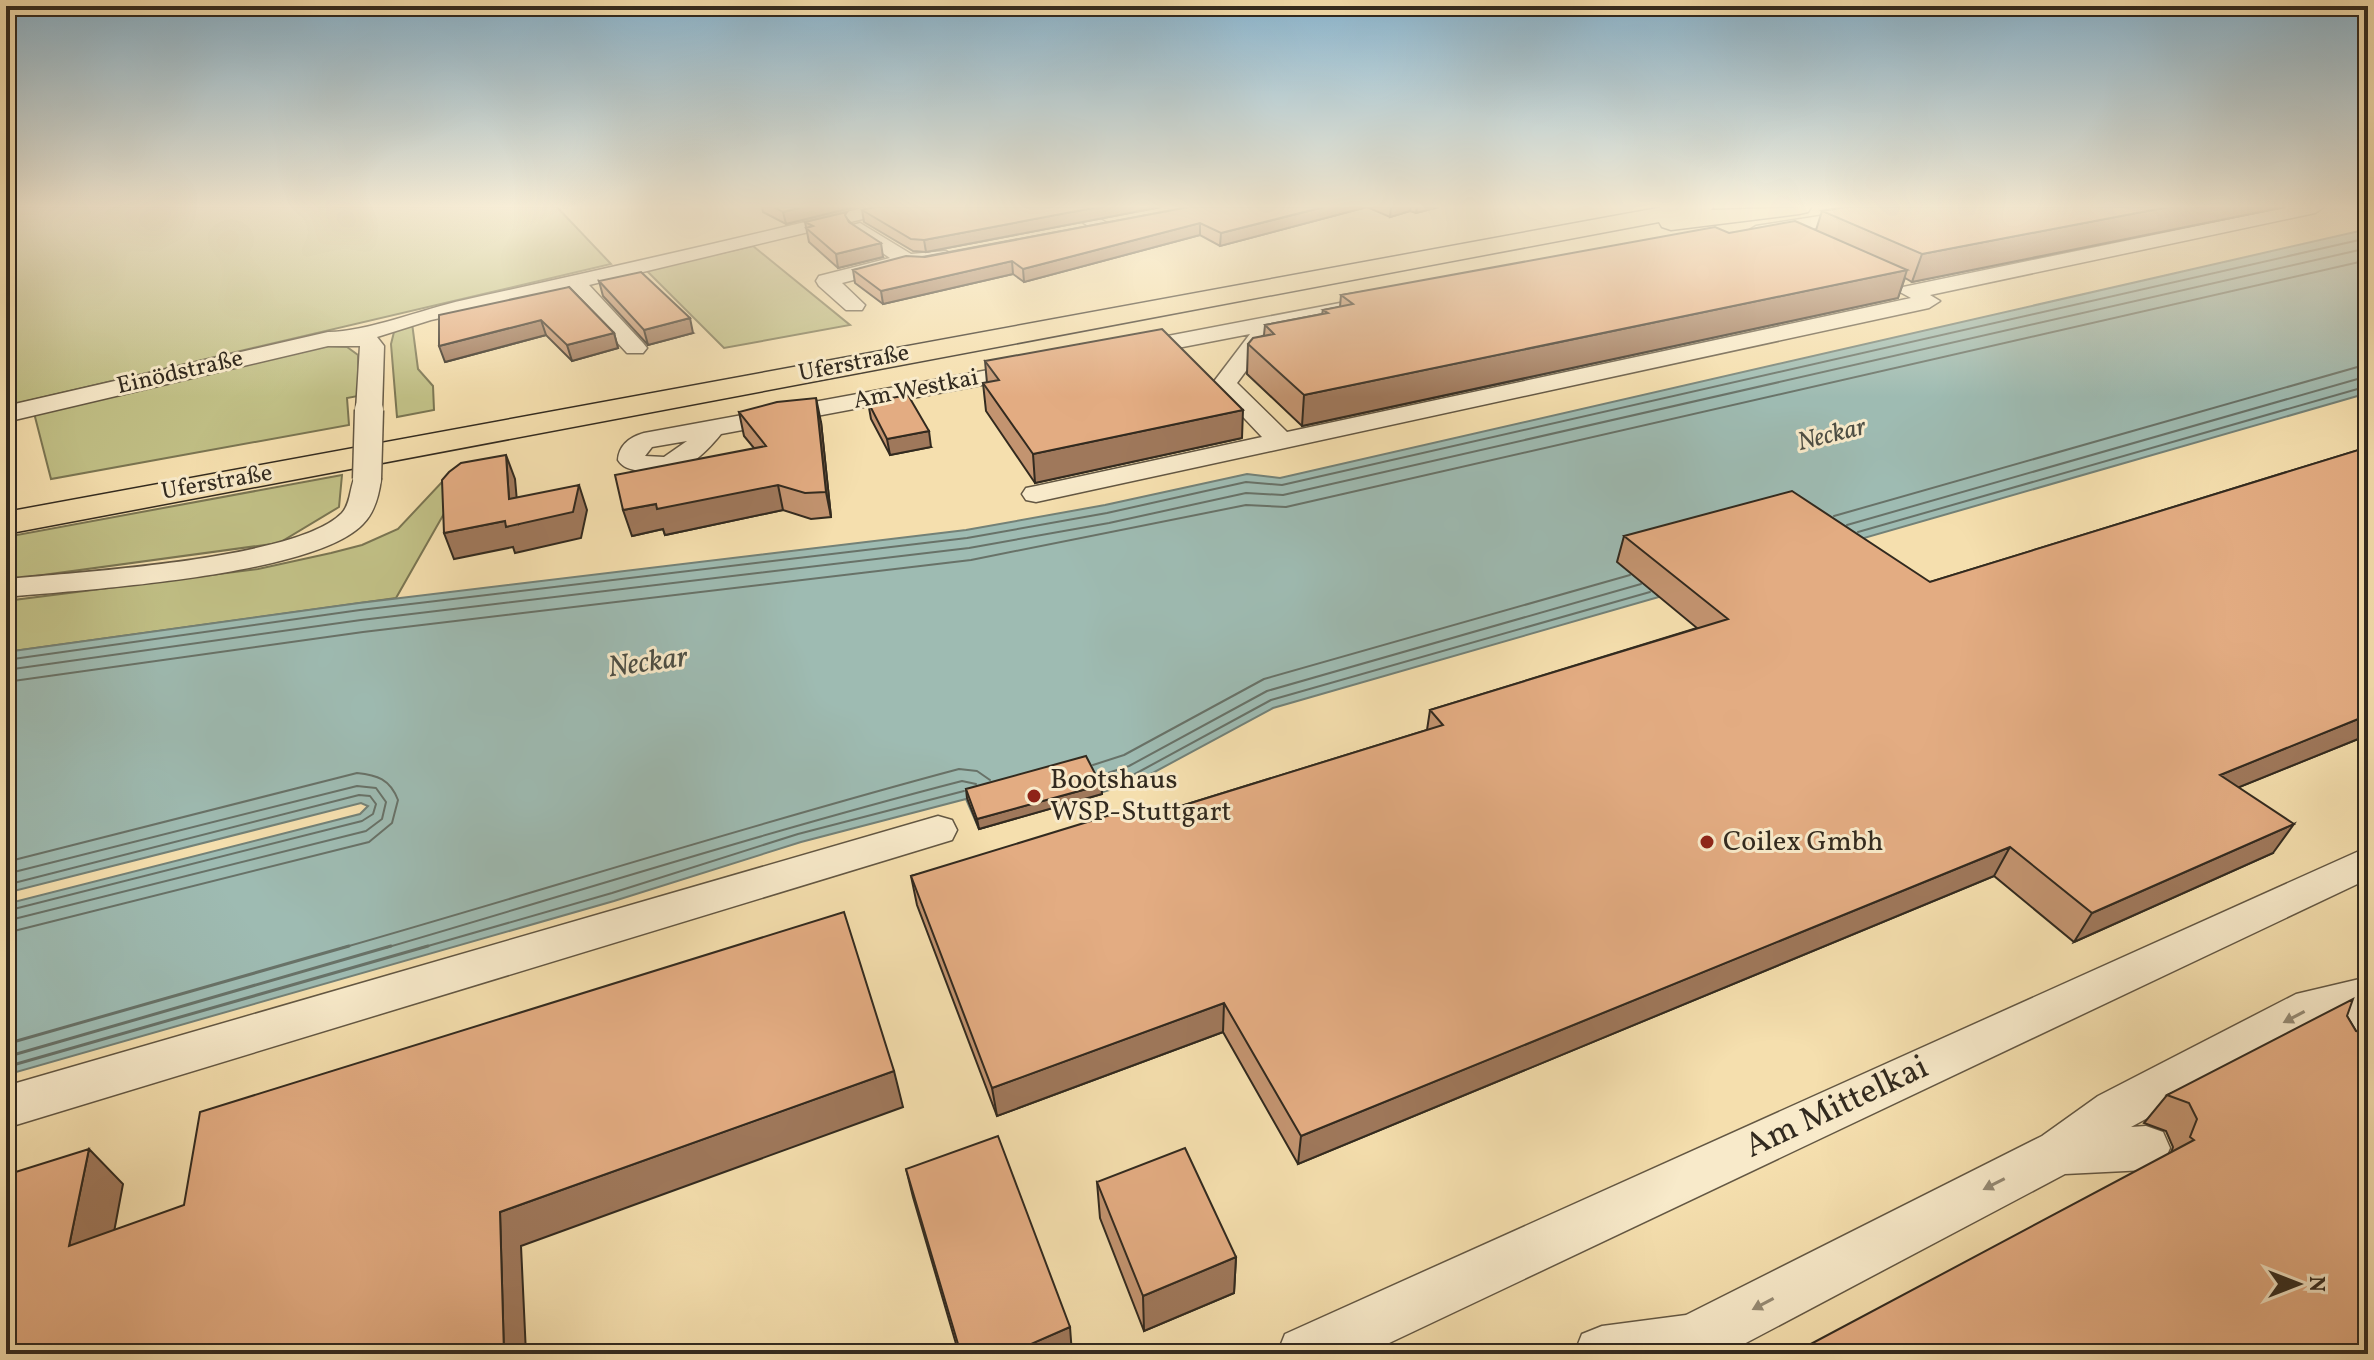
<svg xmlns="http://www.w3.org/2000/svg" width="2374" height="1360" viewBox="0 0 2374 1360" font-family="Vollkorn,serif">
<rect width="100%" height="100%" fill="#f5dfae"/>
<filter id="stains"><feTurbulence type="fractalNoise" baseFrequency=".0025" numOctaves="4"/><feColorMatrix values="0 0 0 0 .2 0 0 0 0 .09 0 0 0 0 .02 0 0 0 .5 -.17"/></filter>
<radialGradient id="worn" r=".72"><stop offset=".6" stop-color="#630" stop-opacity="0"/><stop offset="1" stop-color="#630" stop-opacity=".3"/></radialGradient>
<path fill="#c1c086" stroke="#7a7552" stroke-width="2" d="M6 207H557L611 264 6 406Z
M753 246 850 325 724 348 646 270Z
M412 323 418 369 433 386 434 410 397 417 391 344 394 332Z
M323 346 347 347 358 355V396L347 398 349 425 51 479 34 413Z
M342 475 339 507 279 543 6 580V537Z
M442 482H462L396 598 6 652V601L258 569 331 553 362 545 398 529Z"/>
<path fill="#9ebbb2" stroke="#738177" stroke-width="2" d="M2368 229V393L1273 708 1136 782 979 829 966 799 801 842 614 901 6 1075V904L360 814 368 806 361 803 6 893V652L359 603 966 530 1105 505 1247 474 1280 478Z"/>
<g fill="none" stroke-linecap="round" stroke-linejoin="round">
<path stroke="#687268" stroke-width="2" d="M1834 516 2368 364
M1847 525 2368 376
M1858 532 2368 386
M6 660 360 610 967 538 1107 513 1246 482 1282 485 2368 238
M6 670 361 620 969 548 1109 523 1246 493 1283 495 2368 248
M6 682 363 632 971 560 1246 505 1286 507 2368 260
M1093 765 1124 755 1264 679 1630 575
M1099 776 1129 766 1267 691 1641 584
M1103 785 1133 775 1271 700 1650 592
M6 862 357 773C377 775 390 779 398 800L392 823 369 842 6 933
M6 874 357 786 376 788 386 802 382 819 366 831 6 921
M6 885 359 795 370 796 376 804 373 814 362 821 6 911
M342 948C548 889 752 824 959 769L977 771 990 780
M385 948C577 892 768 831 962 781L976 784
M421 948 612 893 798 834 964 791"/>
<path stroke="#687268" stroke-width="3" d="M6 1044 349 946
M6 1057 391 946
M6 1067 428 946"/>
<g stroke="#635743" stroke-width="3">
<path id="minor" d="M867 207H898L896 211 589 285 643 343 647 348 643 353H627L569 290 431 320 377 337 384 346 382 410 378 415H360L356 410 360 346H328L6 422V406L328 332C366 332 423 309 464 300 599 270 733 240 867 207Z
M1059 207H1081L1110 225 1107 229H1093Z
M2289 207H2324L2315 213 1930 295 1940 301 1929 308 1036 502 1026 500 1022 494 1026 488 1036 486 1262 437 1212 384 1250 334 1131 357 1123 355 1119 350 1123 345 1131 343 1366 298 1374 300 1377 305 1374 310 1277 329 1237 383 1287 432 1911 298 1900 292 1903 287Z
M1865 209 1872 211 1875 215 1872 219 1756 238 1746 232 1756 226Z
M860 223 911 254 946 251 956 257 946 263 907 266 842 283 865 305 862 310H846L819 286 816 281 819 276 890 258 853 233 850 229 853 225Z
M1032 362 1041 364 1044 369 1041 374 721 434C699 461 676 480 639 471 630 469 623 468 618 460 619 445 630 437 644 433ZM687 441 664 457 645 456 652 447Z
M367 471 377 473 381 479C379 495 375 512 363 524 314 576 82 590 6 597V579C76 572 296 560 342 513 352 502 349 485 357 473Z
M938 816 952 820 957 830 952 840 6 1128V1086Z
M2368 847V879L1366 1354H1277L1285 1334Z
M2368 977V1052C2356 1063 2345 1062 2331 1057L2324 1043 2331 1029 2343 1018 2322 1023 2131 1127 2146 1126 2163 1132 2170 1148 2163 1164 2146 1170 2065 1174 1725 1354H1574L1582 1334 1602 1326 1686 1315 2042 1136 2098 1096 2296 994Z"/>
</g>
<g stroke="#322a1f" stroke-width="3">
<path id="highway" d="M1663 207H1713L1711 210 1811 207 1808 212 1799 214 1671 230 1662 227 1659 222 6 534V512Z"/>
</g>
<use href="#minor" fill="#f8eaca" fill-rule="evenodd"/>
<use href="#highway" fill="#f5dfae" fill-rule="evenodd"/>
<g stroke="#635743" stroke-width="31" stroke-linecap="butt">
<path id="minor-bridge" d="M367 479 369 410"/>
</g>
<use href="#minor-bridge" stroke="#f8eaca" stroke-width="28"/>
</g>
<path fill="#c39470" stroke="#322a1f" stroke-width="2" d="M762 207H855L786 224 763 212Z
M875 207H1161L926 252 913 251 864 222 862 210Z
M1189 207H1439L1416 213 1410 211 1390 217 1367 207 1220 246 1200 235 1024 282 1013 274 883 304 855 283 853 270Z
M1846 207H2285L1912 282 1905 278 1898 298 1302 426 1247 374 1248 344 1264 335 1265 325 1322 314 1323 310 1340 307 1341 295 1729 233 1816 230 1822 211Z
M848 220 883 257 838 268 809 242 805 222Z
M599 281 693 333 648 345 603 296Z
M569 287 614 333 618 348 572 361 546 335 445 362Z
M985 361 1242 438 1035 483 986 411 983 383H987Z
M868 402 931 447 890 455 871 419Z
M739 412 821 422 831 517 811 519 783 510 665 535 663 529 632 536 754 448 744 436Z
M2368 447V735L2239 787 2273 853 2074 942 1994 876 1298 1164 1223 1032 997 1116 917 905 911 876 1139 819 1427 730 1430 710 1697 628 1617 562 1624 536 1930 582Z
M1101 785 1102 794 979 829 967 798 966 789Z
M2347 1016 2356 1031 2368 1354 2171 1153 2173 1147 2166 1131 2144 1123 2167 1095Z
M906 1169 1073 1354H959L913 1197Z
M1097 1182 1236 1257 1234 1293 1144 1331 1100 1218Z"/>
<path fill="#9f785b" stroke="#322a1f" stroke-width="2" d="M803 207H855L786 224 783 212Z
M1098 207H1161L926 252 924 240Z
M1324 207H1367L1220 246 1221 233Z
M1391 207H1411L1410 211 1390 217Z
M1417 207H1439L1416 213Z
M2168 207H2285L1912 282 1922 254Z
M1200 223V235L1024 282 1023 269Z
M881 243 883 257 838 268 836 254Z
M1012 261 1013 274 883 304 881 291Z
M1907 270 1898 298 1302 426 1304 395Z
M690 318 693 333 648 345 644 330Z
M541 320 546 335 445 362 439 346Z
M614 333 618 348 572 361 567 345Z
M816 398 821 422 831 517 826 492Z
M1243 410 1242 438 1035 483 1033 454Z
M929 431 931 447 890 455 887 439Z
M506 455 515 479 519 524 579 485 587 510 581 538 515 553 513 547 454 559 444 533 505 521 509 499Z
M778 485 783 510 665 535 663 529 632 536 623 510 656 504Z
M2368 715V735L2200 803 2220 775Z
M1101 785 1102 794 979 829 977 819Z
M2294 824 2273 853 2074 942 2092 913Z
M2010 847 1994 876 1298 1164 1301 1136Z
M1224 1003 1223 1032 997 1116 992 1088Z
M894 1071 903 1107 521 1246 526 1354H504L500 1212Z
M89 1149 123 1184 105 1280 69 1246Z
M1236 1257 1234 1293 1144 1331 1143 1296Z
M1070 1327 1072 1354H1008Z"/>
<path fill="#e3ac82" stroke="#322a1f" stroke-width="2" d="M774 207H803L783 212Z
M875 207H1098L924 240 911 239 862 210Z
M1189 207H1324L1221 233 1200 223 1023 269 1012 261 881 291 853 270 906 256 925 257Z
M1846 207H2168L1922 254 1822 211Z
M847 212 845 215 849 222 881 243 836 254 806 228 813 226 805 222Z
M1795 221 1907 270 1304 395 1248 344 1253 338 1274 334 1265 325 1328 313 1323 310 1353 304 1341 295 1715 227 1729 233Z
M641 272 690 318 644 330 599 281Z
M569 287 614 333 567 345 541 320 439 346V315Z
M1162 329 1243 410 1033 454 983 383 999 380 985 361Z
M908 395 929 431 887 439 868 402Z
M816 398 826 492 805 493 778 485 657 509 656 504 623 510 615 475 766 446 739 412 777 402Z
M2368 447V715L2220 775 2294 824 2092 913 2010 847 1301 1136 1224 1003 992 1088 911 876 1133 808 1139 819 1443 725 1430 710 1728 619 1624 536 1792 491 1930 582Z
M506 455 509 499 579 485 573 512 506 527 505 521 444 533 442 480 449 472 461 463Z
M1086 756 1101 785 977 819 966 789Z
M844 912 894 1071 500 1212 504 1354H6V1175L89 1149 69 1246 184 1205 200 1112Z
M2353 999 2347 1016 2356 1031 2368 1033V1354H1792L2194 1140 2190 1137 2197 1119 2189 1103 2167 1095Z
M998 1136 1070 1327 1008 1354H961L906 1169Z
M1185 1148 1236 1257 1143 1296 1097 1182Z"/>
<defs><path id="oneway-solid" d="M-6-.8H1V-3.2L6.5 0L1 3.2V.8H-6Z" transform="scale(2)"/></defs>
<g fill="#958a74">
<use href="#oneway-solid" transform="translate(2294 1017) rotate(152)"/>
<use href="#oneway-solid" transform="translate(1994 1184) rotate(153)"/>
<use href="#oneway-solid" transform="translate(1763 1304) rotate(152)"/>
</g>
<linearGradient id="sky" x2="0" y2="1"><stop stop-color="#8ab7d2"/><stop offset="0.52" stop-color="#faf1db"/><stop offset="1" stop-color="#faf1db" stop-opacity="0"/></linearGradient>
<rect width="2374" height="397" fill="url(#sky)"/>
<g fill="#8f2418" stroke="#f8eaca" stroke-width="3">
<circle cx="1034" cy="796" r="8"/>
<circle cx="1707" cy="842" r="8"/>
</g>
<g text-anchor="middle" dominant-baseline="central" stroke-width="6" stroke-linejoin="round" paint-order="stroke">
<g font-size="24" fill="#322a1f" stroke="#f8eaca">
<text transform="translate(854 364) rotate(-11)">Uferstraße</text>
<text transform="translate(180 373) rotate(-13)">Einödstraße</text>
<text transform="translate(916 390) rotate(-11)">Am Westkai</text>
<text transform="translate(217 483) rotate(-10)">Uferstraße</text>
</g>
<g font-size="26" font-style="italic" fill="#4d4e44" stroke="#f8eaca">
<text transform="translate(1832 435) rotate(-14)">Neckar</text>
</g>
<g font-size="28" fill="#322a1f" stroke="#f8eaca" text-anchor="start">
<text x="1050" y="780">Bootshaus<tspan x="1050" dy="32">WSP-Stuttgart</tspan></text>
<text x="1723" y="842">Coilex Gmbh</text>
</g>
<g font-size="30" font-style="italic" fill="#4d4e44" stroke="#f8eaca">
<text transform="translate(648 663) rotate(-8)">Neckar</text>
</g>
<g font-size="34" fill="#322a1f" stroke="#f8eaca">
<text transform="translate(1837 1108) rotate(-25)">Am Mittelkai</text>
</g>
</g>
<rect width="2374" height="1360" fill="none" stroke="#f5dfae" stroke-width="32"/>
<rect x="8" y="8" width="2358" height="1344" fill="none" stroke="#322a1f" stroke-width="4"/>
<rect x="16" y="16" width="2342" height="1328" fill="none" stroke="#322a1f" stroke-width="2"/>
<g transform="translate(2298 1284) rotate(90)" stroke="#f8eaca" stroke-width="6" paint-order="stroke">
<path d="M0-6L14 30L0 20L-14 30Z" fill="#322a1f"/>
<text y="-12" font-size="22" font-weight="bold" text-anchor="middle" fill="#322a1f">N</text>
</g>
<rect width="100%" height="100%" filter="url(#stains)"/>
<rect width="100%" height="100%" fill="url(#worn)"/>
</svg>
